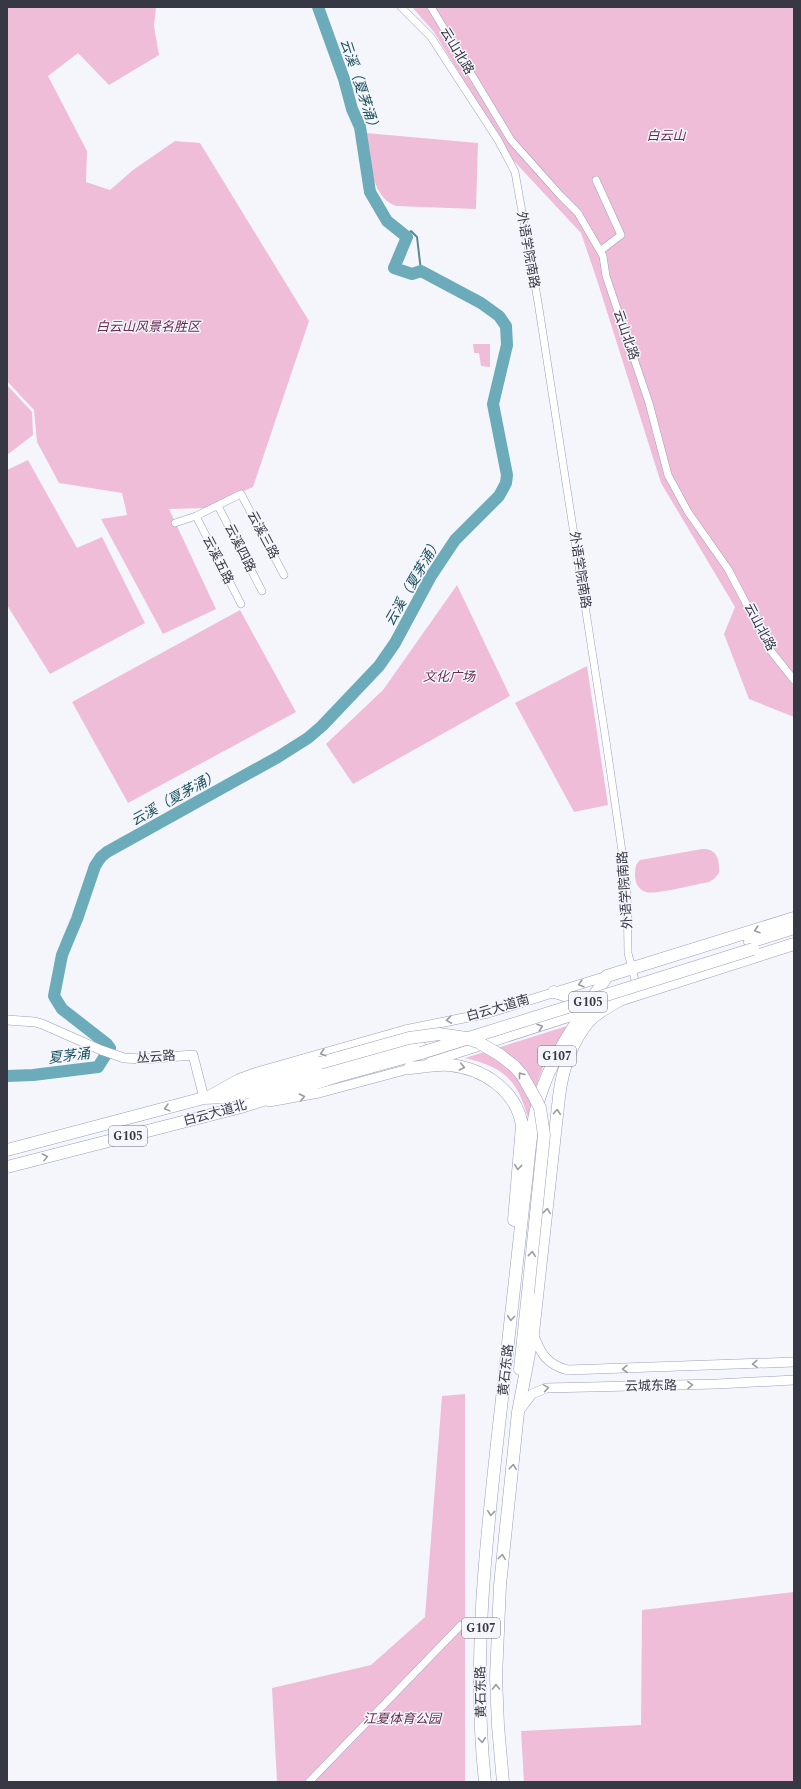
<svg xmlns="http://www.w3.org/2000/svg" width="801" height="1789" viewBox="0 0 801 1789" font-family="Spectral,'Noto Sans SC',serif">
<rect width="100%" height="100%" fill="#f5f6fc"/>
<path fill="#f0bdd9" d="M7 7H156L154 26 159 55 109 85 78 53 48 76 87 151 86 182 110 190 133 170 175 141 200 143 309 321 253 487 204 508 169 509 216 609 163 634 101 519 127 515 122 493 59 483 37 442 34 410 7 381Z
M412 7H794V717L749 699 724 634 735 607 661 483 597 280 581 233 512 159 434 32Z
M366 133 478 143 476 209 396 206C370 197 370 157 366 133Z
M473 344H490V367L481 366 479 353H474Z
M7 385 32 412 33 435 7 455Z
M28 460 77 548 102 537 145 623 50 674 7 605V470Z
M457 585 510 696 353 784 326 744 383 690Z
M240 610 296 712 128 803 72 702Z
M587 666 608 805 574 812 515 703Z
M702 849C717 848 720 860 719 873L714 879 709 882C697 884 655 895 646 892 634 888 634 875 636 865L640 860Z
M567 1026 543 1067 536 1087 530 1125C519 1083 508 1068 465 1058Z
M465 1394V1782H277L272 1688 371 1665 425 1617 442 1396Z
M794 1592V1782H524L521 1731 641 1725 642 1610Z"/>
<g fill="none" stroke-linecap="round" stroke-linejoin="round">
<path stroke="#5c8997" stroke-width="2" d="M407 237 411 231 417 237 421 271"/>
<path stroke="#6cacba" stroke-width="12" d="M7 1076 33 1075 98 1067 110 1048 107 1044 62 1009 54 996 62 955 69 938 77 919 95 866 101 857 107 852 278 757 308 738 322 726 379 666 395 643 431 576 455 540 499 496 506 483 507 475 493 404 507 345 506 326 499 316 481 303 421 271 412 274 394 268 407 237 387 221 370 192 360 127 352 109 344 79 318 7"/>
<g stroke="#9b9fbb" stroke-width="8">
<path id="street" d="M401 7 431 37 498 140 515 172 538 302 606 741 627 886 628 953 637 988
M431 7 511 140 560 195 578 213 603 256 606 276 649 403 668 475 688 512 728 569 771 651 794 680
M596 180 621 235 600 251
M218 506 262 591
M196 516 241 604
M175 523 196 516 241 494 284 575
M309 1782 461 1625 481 1624"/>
</g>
<g stroke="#9b9fbb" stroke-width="10">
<path id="secondary" d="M7 1020 35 1022 42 1024 101 1050 124 1058 143 1059 193 1055 204 1098 238 1079 254 1073 405 1030 488 1013 607 976
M430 1062 604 1006
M269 1102 319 1093 416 1067
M533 1333C540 1353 547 1365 568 1370L794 1362
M520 1410 532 1394 546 1388 717 1384 794 1380"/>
</g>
<g stroke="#9b9fbb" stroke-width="13">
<path id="highway" d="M750 942 794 928
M554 992C566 995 577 999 582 1011
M410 1068C423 1067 436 1064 449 1065 483 1068 517 1091 522 1126L514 1220
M230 1089 320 1063
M7 1150 204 1098 226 1097 249 1092 419 1045
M7 1167 241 1107 338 1076 421 1053
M520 1369 528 1293
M485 1782C469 1633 494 1483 509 1334 514 1286 520 1238 525 1190 529 1160 530 1128 539 1099 552 1054 582 1015 607 976L794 918
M503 1782 498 1726 496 1677 500 1585 518 1412 533 1333 559 1097C562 1070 572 1040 590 1020 599 1011 611 1005 622 999L794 944"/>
</g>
<use href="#street" stroke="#fff" stroke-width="7"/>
<use href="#secondary" stroke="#fff" stroke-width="9"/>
<use href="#highway" stroke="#fff" stroke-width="12"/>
<g stroke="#9b9fbb" stroke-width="13" stroke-linecap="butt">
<path id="highway-bridge" d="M421 1053 753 949
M320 1063 409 1038 439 1034 466 1038 478 1042 500 1055 514 1066 522 1075 535 1098 540 1108 544 1135 528 1293"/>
</g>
<use href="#highway-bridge" stroke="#fff" stroke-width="12"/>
</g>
<defs><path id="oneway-chevron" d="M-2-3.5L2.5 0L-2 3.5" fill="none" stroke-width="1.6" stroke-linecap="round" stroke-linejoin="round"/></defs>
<g stroke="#9a9ca2">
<use href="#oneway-chevron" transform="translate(757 930) rotate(163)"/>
<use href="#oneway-chevron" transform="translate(581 984) rotate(164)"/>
<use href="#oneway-chevron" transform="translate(449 1020) rotate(172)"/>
<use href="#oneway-chevron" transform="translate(540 1027) rotate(-18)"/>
<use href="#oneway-chevron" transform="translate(323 1053) rotate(164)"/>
<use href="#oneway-chevron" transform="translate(462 1067) rotate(13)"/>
<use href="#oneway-chevron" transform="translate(521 1075) rotate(-128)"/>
<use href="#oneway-chevron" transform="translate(302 1097) rotate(-12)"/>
<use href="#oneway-chevron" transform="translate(167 1108) rotate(165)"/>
<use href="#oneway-chevron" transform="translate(557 1112) rotate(-85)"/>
<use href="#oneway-chevron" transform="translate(45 1157) rotate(-14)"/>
<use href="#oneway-chevron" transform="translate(518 1167) rotate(96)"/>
<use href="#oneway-chevron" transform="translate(547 1211) rotate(-84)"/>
<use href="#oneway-chevron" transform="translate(532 1254) rotate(-84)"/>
<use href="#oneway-chevron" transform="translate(511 1318) rotate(95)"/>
<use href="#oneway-chevron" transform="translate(755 1364) rotate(177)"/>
<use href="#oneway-chevron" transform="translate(625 1369) rotate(178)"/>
<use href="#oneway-chevron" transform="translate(690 1385) rotate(-1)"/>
<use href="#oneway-chevron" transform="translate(546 1388) rotate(-9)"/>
<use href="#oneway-chevron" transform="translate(513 1467) rotate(-84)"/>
<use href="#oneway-chevron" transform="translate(491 1513) rotate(96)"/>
<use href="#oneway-chevron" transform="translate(502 1557) rotate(-83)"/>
<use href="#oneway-chevron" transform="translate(496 1687) rotate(-91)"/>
<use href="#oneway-chevron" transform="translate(482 1740) rotate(86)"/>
</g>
<g text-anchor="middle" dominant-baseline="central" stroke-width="3" stroke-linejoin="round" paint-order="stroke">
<g fill="#f5f6fc" stroke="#6f717b" stroke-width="1">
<rect x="569" y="992" width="38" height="20" rx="3"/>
<rect x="538" y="1046" width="38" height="20" rx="3"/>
<rect x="109" y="1126" width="38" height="20" rx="3"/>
<rect x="462" y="1618" width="38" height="20" rx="3"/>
</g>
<g font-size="12" font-weight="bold" fill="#363844">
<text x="588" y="1002">G105</text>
<text x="557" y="1056">G107</text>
<text x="128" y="1136">G105</text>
<text x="481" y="1628">G107</text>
</g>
<g font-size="13" fill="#363844" stroke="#f5f6fc">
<text transform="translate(457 51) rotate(59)">云山北路</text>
<text transform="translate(528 250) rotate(80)">外语学院南路</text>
<text transform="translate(626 335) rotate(71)">云山北路</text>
<text transform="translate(263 535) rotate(62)">云溪三路</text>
<text transform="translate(240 548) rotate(63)">云溪四路</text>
<text transform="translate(218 560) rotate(63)">云溪五路</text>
<text transform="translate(580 570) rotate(81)">外语学院南路</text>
<text transform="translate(760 627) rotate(62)">云山北路</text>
<text transform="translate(625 890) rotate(-94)">外语学院南路</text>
<text transform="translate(498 1008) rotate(-16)">白云大道南</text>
<text transform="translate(156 1057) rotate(-4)">丛云路</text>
<text transform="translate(215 1113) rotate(-15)">白云大道北</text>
<text transform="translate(506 1370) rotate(-84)">黄石东路</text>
<text transform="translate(651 1386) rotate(-1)">云城东路</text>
<text transform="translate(481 1692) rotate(-91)">黄石东路</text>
</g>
<g font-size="13" font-style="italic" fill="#672b51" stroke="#f5f6fc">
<text x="666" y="136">白云山</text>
<text x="148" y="327">白云山风景名胜区</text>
<text x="449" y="677">文化广场</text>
<text x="402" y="1719">江夏体育公园</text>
</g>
<g font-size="14" font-style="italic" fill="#1b525d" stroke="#f5f6fc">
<text transform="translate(360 86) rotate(72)">云溪（夏茅涌）</text>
<text transform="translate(413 582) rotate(-60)">云溪（夏茅涌）</text>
<text transform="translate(175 798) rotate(-29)">云溪（夏茅涌）</text>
<text transform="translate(69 1056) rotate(-7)">夏茅涌</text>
</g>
</g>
<rect width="801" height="1789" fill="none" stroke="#363844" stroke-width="16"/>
</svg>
